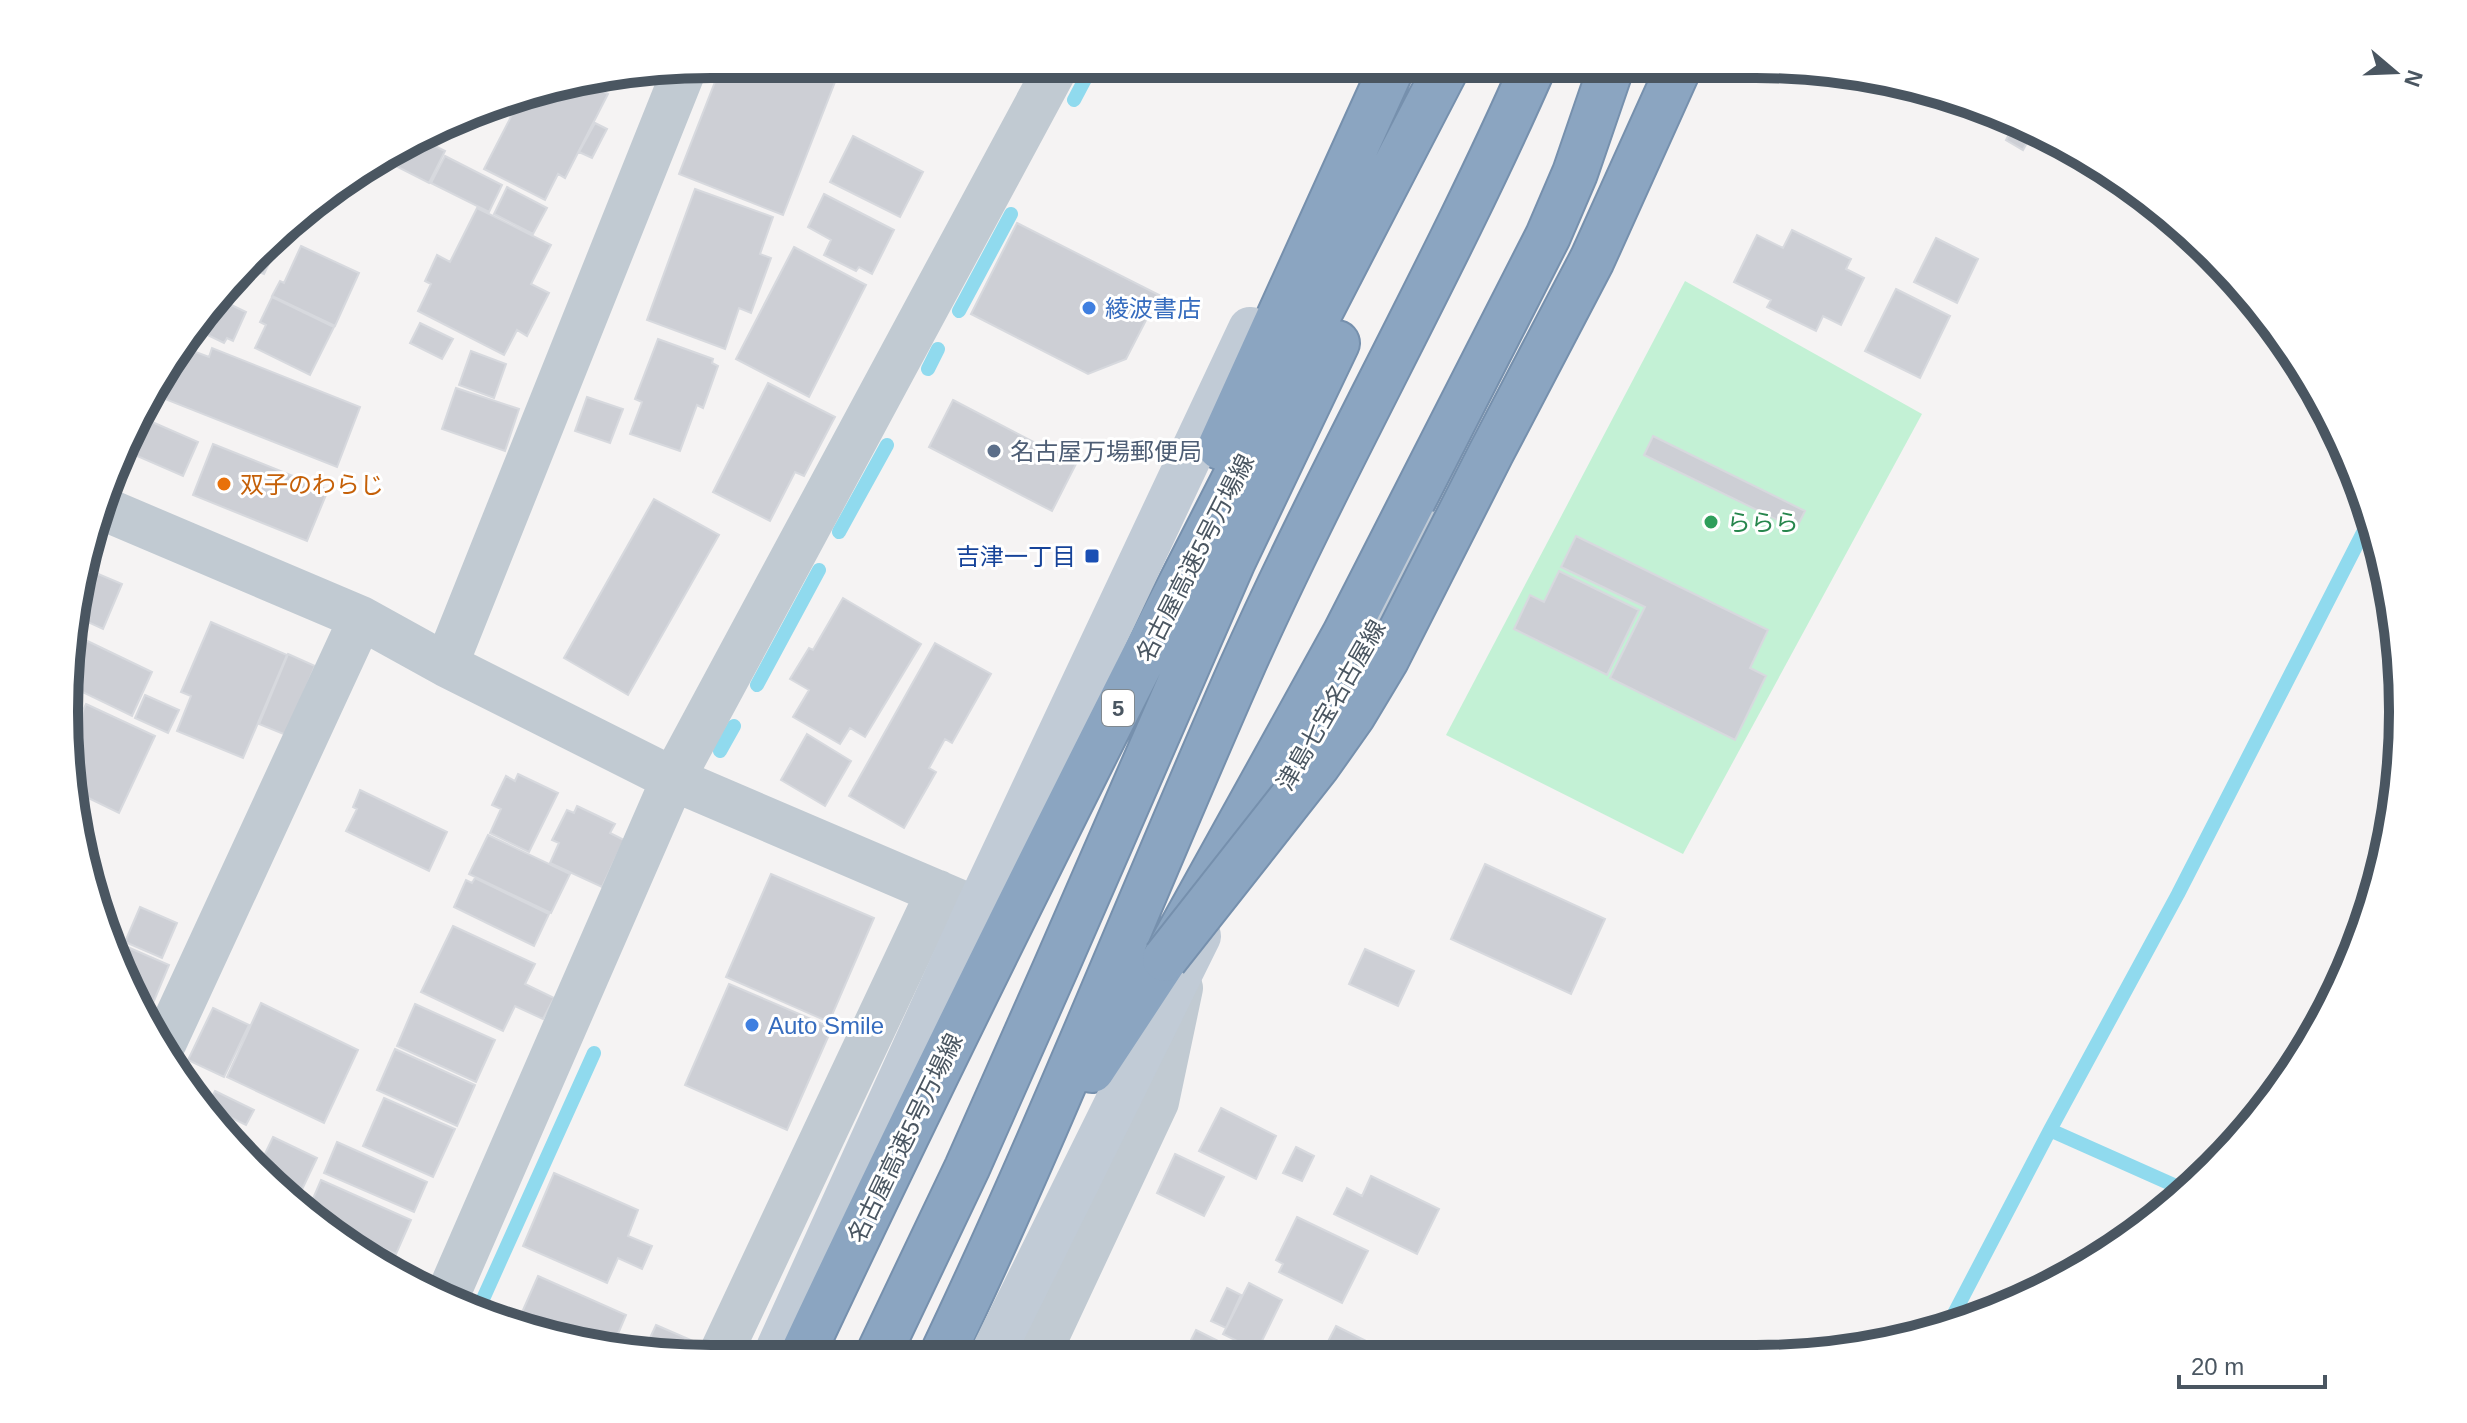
<svg xmlns="http://www.w3.org/2000/svg" width="2467" height="1423" viewBox="0 0 2467 1423" font-family="Arial,'Noto Sans JP',sans-serif">
<rect width="100%" height="100%" fill="#f5f3f3"/>
<path fill="#c3f1d5" d="M1685 281 1922 414 1683 854 1446 735Z"/>
<g fill="none" stroke-linecap="round" stroke-linejoin="round">
<path stroke="#90daee" stroke-width="14" d="M1074 100 1093 64
M959 311 1011 214
M928 369 938 349
M839 532 887 445
M757 685 819 570
M720 751 734 726
M2050 1130 2187 1191
M478 1310 594 1053
M1946 1329 2050 1130 2178 894 2371 517"/>
</g>
<path fill="#cdcfd5" stroke="#d7d9de" stroke-width="2" d="M722 64H842L783 215 679 174Z
M589 84 608 94 565 178 558 174 545 200 484 169 517 105 524 109 532 94Z
M2015 122 2034 130 2023 150 2006 140Z
M595 123 607 129 592 158 579 152Z
M853 136 923 172 900 217 830 182Z
M425 141 445 151 429 183 386 161Z
M445 156 502 185 489 212 431 183Z
M507 187 547 208 533 234 494 214Z
M695 189 773 217 760 254 771 258 751 313 739 308 725 349 647 320Z
M824 194 894 230 872 274 859 267 856 271 824 255 831 240 808 227Z
M477 208 551 245 531 284 549 293 527 336 517 330 504 355 418 311 431 284 425 281 437 255 450 262Z
M1017 223 1159 295 1126 359 1088 374 971 314Z
M1792 230 1851 259 1846 269 1864 278 1841 325 1823 316 1816 331 1767 307 1771 300 1734 282 1757 235 1783 248Z
M282 236 264 274 251 269Z
M1936 238 1978 259 1957 303 1914 282Z
M301 246 359 273 335 326 272 296 280 281 284 283Z
M794 247 866 285 809 397 736 359Z
M1896 289 1950 316 1920 378 1865 351Z
M272 297 334 327 310 375 255 348 266 325 260 322Z
M221 300 246 312 233 341 227 338 224 343 195 329Z
M420 323 453 339 442 359 410 343Z
M658 339 713 359 712 363 718 366 703 408 697 405 680 451 630 434 642 402 635 399Z
M182 347 209 357 212 348 360 407 337 467 155 395 173 351 179 352Z
M471 351 506 364 494 398 459 385Z
M768 383 835 417 804 476 795 472 770 521 713 492Z
M456 388 519 409 505 451 442 429Z
M587 397 623 409 610 443 575 431Z
M953 400 1076 464 1052 511 929 447Z
M143 418 198 442 183 476 128 452Z
M1653 436 1805 511 1796 529 1644 455Z
M213 444 328 490 307 541 193 495Z
M654 499 719 535 628 695 564 658Z
M1576 536 1768 630 1750 668 1766 676 1735 740 1610 678 1645 607 1561 567Z
M84 568 122 584 103 629 79 618Z
M1559 571 1639 610 1607 675 1514 629 1530 595 1544 602Z
M843 598 921 644 865 737 850 728 840 744 793 717 809 690 790 679 809 648 813 650Z
M211 622 287 655 243 758 177 731 191 696 181 692Z
M77 636 152 672 132 716 72 687Z
M935 643 991 674 952 743 945 739 929 768 936 772 904 828 849 796Z
M288 654 315 666 286 735 259 724Z
M145 695 179 710 168 733 135 718Z
M86 704 155 736 119 813 74 791 65 753 67 737 70 738Z
M807 734 851 761 825 806 781 780Z
M518 774 558 793 529 852 490 833 501 809 492 805 506 776 515 781Z
M360 790 447 832 429 871 346 831 357 809 353 807Z
M577 806 615 824 610 833 624 840 602 887 550 863 559 843 552 840 567 810 574 813Z
M488 835 570 874 551 913 469 874Z
M1485 864 1605 919 1571 994 1451 939Z
M771 874 874 918 829 1022 726 977Z
M475 878 549 914 534 946 454 907 466 880 472 883Z
M140 907 177 923 162 958 125 942Z
M453 926 535 964 525 984 554 998 543 1019 515 1006 503 1031 421 992Z
M109 939 169 965 148 1015 113 959Z
M1365 949 1414 971 1398 1006 1349 984Z
M729 984 832 1028 787 1130 685 1085Z
M261 1003 358 1050 324 1123 227 1077Z
M415 1004 495 1040 476 1082 397 1046Z
M213 1008 249 1025 224 1077 188 1060Z
M395 1049 475 1085 457 1126 377 1090Z
M215 1091 254 1110 246 1125 207 1106Z
M384 1098 455 1129 433 1177 363 1146Z
M1221 1108 1276 1136 1256 1179 1199 1151Z
M273 1137 317 1158 298 1198 228 1141 263 1158Z
M337 1142 427 1182 414 1212 324 1173Z
M1296 1147 1314 1156 1302 1181 1283 1173Z
M1175 1154 1224 1177 1204 1216 1157 1193Z
M554 1173 638 1210 628 1236 652 1246 642 1269 618 1258 607 1283 523 1246Z
M1371 1176 1439 1209 1417 1254 1334 1214 1347 1188 1362 1196Z
M321 1180 411 1220 396 1254 331 1226 309 1208Z
M1297 1217 1368 1251 1342 1303 1279 1272 1283 1264 1276 1260Z
M538 1276 626 1315 612 1348 543 1337 516 1326Z
M1249 1283 1282 1300 1257 1351 1223 1334Z
M1227 1288 1241 1295 1226 1328 1211 1321Z
M656 1325 693 1341 685 1358 643 1353Z
M1336 1326 1382 1349 1379 1355H1321Z
M1196 1330 1248 1356H1183Z"/>
<g fill="none" stroke-linecap="round" stroke-linejoin="round">
<g stroke="#7690ad" stroke-width="48">
<path id="motorway" d="M1220 447 1393 65
M1092 1070 1165 959 1345 634 1548 236 1575 173 1612 65
M801 1357C1006 921 1226 492 1448 65
M877 1357 967 1168 1056 967 1233 561 1337 343
M941 1357C1049 1131 1140 898 1241 669 1332 465 1444 270 1534 65"/>
</g>
<path stroke="#c1cad2" stroke-width="44" d="M102 508 361 618 446 665 673 779 977 909
M446 665 685 68
M165 1042 361 618
M447 1297 673 779 1058 64
M1038 1356 1157 1102 1181 988
M719 1357 938 892"/>
<path stroke="#c1cbd6" stroke-width="44" d="M1293 772 1429 533
M774 1357 977 909 1250 329
M991 1357 1199 936"/>
<use href="#motorway" stroke="#8ba5c1" stroke-width="44"/>
<g stroke="#7690ad" stroke-width="48" stroke-linecap="butt">
<path id="motorway-bridge" d="M1165 959 1317 766 1353 715 1386 660 1491 453 1592 260 1680 65"/>
</g>
<use href="#motorway-bridge" stroke="#8ba5c1" stroke-width="44"/>
</g>
<g fill="#3f7fe0" stroke="#fff" stroke-width="3">
<circle cx="1089" cy="308" r="8"/>
<circle cx="752" cy="1025" r="8"/>
</g>
<circle fill="#5c6f8a" stroke="#fff" stroke-width="3" cx="994" cy="451" r="8"/>
<circle fill="#e8710a" stroke="#fff" stroke-width="3" cx="224" cy="484" r="8"/>
<circle fill="#2e9e5b" stroke="#fff" stroke-width="3" cx="1711" cy="522" r="8"/>
<rect fill="#1a4fb4" stroke="#fff" stroke-width="3" x="1084" y="548" width="16" height="16" rx="4"/>
<g text-anchor="middle" dominant-baseline="central" stroke-width="6" stroke-linejoin="round" paint-order="stroke">
<rect fill="#fff" stroke="#808990" stroke-width="2" x="1102" y="690" width="32" height="36" rx="6"/>
<g font-size="22" font-weight="bold" fill="#4a5661">
<text x="1118" y="708">5</text>
</g>
<g font-size="24" fill="#366cbe" stroke="#fff" text-anchor="start">
<text x="1105" y="308">綾波書店</text>
<text x="768" y="1025">Auto Smile</text>
</g>
<g font-size="24" fill="#4e5e75" stroke="#fff" text-anchor="start">
<text x="1010" y="451">名古屋万場郵便局</text>
</g>
<g font-size="24" fill="#c56008" stroke="#fff" text-anchor="start">
<text x="240" y="484">双子のわらじ</text>
</g>
<g font-size="24" fill="#27864d" stroke="#fff" text-anchor="start">
<text x="1727" y="522">ららら</text>
</g>
<g font-size="24" fill="#164399" stroke="#fff" text-anchor="end">
<text x="1076" y="556">吉津一丁目</text>
</g>
<g font-size="24" fill="#4a5661" stroke="#fff">
<text transform="translate(1195 558) rotate(-63)">名古屋高速5号万場線</text>
<text transform="translate(1331 705) rotate(-60)">津島七宝名古屋線</text>
<text transform="translate(905 1138) rotate(-64)">名古屋高速5号万場線</text>
</g>
</g>
<path d="M0 0H2467V1423H0ZM711 78H1756A633 633 0 0 1 2389 711V712A633 633 0 0 1 1756 1345H711A633 633 0 0 1 78 712V711A633 633 0 0 1 711 78Z" fill="#fff" fill-rule="evenodd"/>
<path fill="none" stroke="#4a5661" stroke-width="10" d="M711 78H1756A633 633 0 0 1 2389 711V712A633 633 0 0 1 1756 1345H711A633 633 0 0 1 78 712V711A633 633 0 0 1 711 78Z"/>
<g transform="translate(2395 72) rotate(109)" stroke="#ffffff" stroke-width="6" paint-order="stroke">
<path d="M0-6L14 30L0 20L-14 30Z" fill="#4a5661"/>
<text y="-12" font-size="22" font-weight="bold" text-anchor="middle" fill="#4a5661">N</text>
</g>
<path d="M2179 1375v12h146v-12" fill="none" stroke="#4a5661" stroke-width="4"/>
<text x="2191" y="1375" font-size="24" fill="#4a5661" stroke="#ffffff" stroke-width="6" paint-order="stroke">20 m</text>
</svg>
